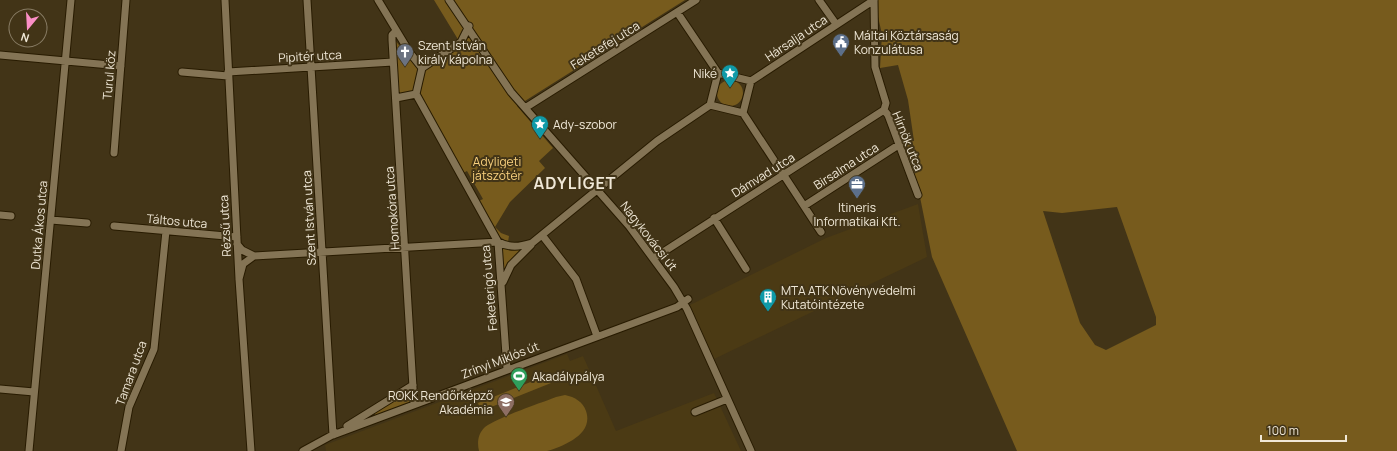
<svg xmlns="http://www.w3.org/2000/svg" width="1397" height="451" viewBox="0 0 1397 451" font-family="Manrope,sans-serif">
<rect width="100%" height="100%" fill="#423417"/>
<path fill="#4b3a14" d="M918 204 927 257 714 359 688 306 826 238Z
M567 354 570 361 583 356 616 431 714 393 741 451H326L325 445Z"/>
<path fill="#775b1d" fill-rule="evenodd" d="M434 0H685L517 106 553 148 539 161 545 168 510 202 495 227 501 233 509 236 508 242 500 237 479 201 483 199 467 171 463 173 419 95 425 70 462 46Z
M874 0H1397V451H1017L932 257 920 197 904 142 914 141 908 100 898 65 880 68 882 34ZM1117 207 1156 317V325L1106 350 1095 345 1080 323 1043 211 1062 213Z
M395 40 419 71 414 92 398 95Z
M717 93a13 13 0 1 1 26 0a13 13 0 1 1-26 0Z
M500 247 521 250 505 271H503Z
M558 371 561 379 481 411 478 403Z
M410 391 411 404 375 417V411Z
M565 395C575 397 583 402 586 411 594 434 564 446 547 451 540 451 532 451 525 451 510 451 494 451 479 451 477 443 478 434 484 428 493 419 541 403 556 397Z"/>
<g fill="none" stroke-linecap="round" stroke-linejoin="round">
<g stroke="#281b00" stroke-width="9">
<path id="minor" d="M225 0 239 279 251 451
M307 0 333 435
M378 0 410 53 422 68 416 94 498 242 507 369
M449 0 511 92 629 226 674 287 687 309 751 451
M819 0 836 24
M874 0 875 67 886 103 884 110 888 115 918 195
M677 12 718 73
M396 31 392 35V40L414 404
M0 55 121 66
M422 68 461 42 469 26
M182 72 228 76
M228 72 393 62
M751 81 874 0
M396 98 416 94
M710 105 718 73 751 81
M710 105 743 113
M525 108 696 0
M743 113 821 232
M743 113 751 81
M114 153 126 0
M804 206 900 144
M0 215 11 216
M714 218 746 269
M51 220 87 223
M114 226 237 237
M542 235 576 279 597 336
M237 244 242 250 254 256
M654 258 884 110
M239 279 243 264 254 256 498 242C510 248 519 247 532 243L657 141 710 105
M503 282 511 265 531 245
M0 389 34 392
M695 412 727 399
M347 426 413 385
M333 435 677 307 688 299
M29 451 71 0
M121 451 129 407 154 349 166 231
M303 451 336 433"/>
</g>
<use href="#minor" stroke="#847455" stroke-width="7"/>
</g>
<defs>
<g id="civic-pin" transform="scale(0.9)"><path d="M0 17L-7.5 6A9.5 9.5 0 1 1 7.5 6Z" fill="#5c6f8a" stroke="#423417"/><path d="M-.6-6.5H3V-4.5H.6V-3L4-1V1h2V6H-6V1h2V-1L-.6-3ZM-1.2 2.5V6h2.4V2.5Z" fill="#fff"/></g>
<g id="church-pin" transform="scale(0.9)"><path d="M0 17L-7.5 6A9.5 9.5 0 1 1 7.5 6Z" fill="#6b7280" stroke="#423417"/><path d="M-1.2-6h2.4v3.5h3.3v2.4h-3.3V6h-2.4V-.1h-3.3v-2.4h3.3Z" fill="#fff"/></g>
<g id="sight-pin" transform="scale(0.9)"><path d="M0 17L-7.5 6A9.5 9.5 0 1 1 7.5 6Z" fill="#0f9aa8" stroke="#423417"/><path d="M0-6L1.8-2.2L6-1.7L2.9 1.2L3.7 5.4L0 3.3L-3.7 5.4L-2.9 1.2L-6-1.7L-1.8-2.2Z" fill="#fff"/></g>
<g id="office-pin" transform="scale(0.9)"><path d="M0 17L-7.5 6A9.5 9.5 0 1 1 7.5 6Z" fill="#5c6f8a" stroke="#423417"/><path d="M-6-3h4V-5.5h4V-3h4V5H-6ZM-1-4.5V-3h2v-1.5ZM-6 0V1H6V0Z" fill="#fff"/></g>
<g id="building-pin" transform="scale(0.9)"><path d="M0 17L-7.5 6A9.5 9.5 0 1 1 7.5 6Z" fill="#0f9aa8" stroke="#423417"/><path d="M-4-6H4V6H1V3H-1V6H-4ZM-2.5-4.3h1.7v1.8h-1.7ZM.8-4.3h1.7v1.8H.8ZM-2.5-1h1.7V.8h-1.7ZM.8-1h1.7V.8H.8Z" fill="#fff"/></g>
<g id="stadium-pin" transform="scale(0.9)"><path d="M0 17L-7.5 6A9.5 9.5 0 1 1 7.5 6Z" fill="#2e9e5b" stroke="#423417"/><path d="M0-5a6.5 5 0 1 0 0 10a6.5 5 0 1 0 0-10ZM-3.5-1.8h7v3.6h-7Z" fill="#fff"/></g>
<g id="school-pin" transform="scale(0.9)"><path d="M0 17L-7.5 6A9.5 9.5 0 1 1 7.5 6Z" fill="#8d6e63" stroke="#423417"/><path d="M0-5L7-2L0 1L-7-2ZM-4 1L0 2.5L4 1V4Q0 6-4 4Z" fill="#fff"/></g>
</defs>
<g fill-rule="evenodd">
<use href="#civic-pin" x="841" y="42"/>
<use href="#church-pin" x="405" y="52"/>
<use href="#sight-pin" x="730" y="73"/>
<use href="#sight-pin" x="540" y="124"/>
<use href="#office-pin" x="857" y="184"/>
<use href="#building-pin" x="768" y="297"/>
<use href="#stadium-pin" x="519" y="376"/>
<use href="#school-pin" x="506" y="402"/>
</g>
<g text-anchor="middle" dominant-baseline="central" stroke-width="4" stroke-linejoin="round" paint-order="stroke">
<g font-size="12" fill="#f0e8d7" stroke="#423417" text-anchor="start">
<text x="854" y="35">Máltai Köztársaság<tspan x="854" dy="14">Konzulátusa</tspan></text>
<text x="418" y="45">Szent István<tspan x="418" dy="14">király kápolna</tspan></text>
<text x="717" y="73" text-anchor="end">Niké</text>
<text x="553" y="124">Ady-szobor</text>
<text x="857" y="207" text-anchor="middle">Itineris<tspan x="857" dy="14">Informatikai Kft.</tspan></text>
<text x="781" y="290">MTA ATK Növényvédelmi<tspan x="781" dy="14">Kutatóintézete</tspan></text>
<text x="532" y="376">Akadálypálya</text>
<text x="493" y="395" text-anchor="end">ROKK Rendőrképző<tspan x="493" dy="14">Akadémia</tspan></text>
</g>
<g font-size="12" fill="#f0e8d7" stroke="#423417">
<text transform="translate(796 38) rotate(-34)">Hársalja utca</text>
<text transform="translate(605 45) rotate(-32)">Feketefej utca</text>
<text transform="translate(310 56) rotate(-3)">Pipitér utca</text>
<text transform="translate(109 75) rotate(-85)">Turul köz</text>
<text transform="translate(908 141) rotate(68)">Hírnök utca</text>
<text transform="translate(846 166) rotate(-33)">Birsalma utca</text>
<text transform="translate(763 175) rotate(-32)">Dámvad utca</text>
<text transform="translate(392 208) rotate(-94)">Homokóra utca</text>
<text transform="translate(309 218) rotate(-93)">Szent István utca</text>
<text transform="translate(177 221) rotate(5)">Táltos utca</text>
<text transform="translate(39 225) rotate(-85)">Dutka Ákos utca</text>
<text transform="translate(225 226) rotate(-93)">Rézsű utca</text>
<text transform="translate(649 236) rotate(52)">Nagykovácsi út</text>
<text transform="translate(489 288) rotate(-95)">Feketerigó utca</text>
<text transform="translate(500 360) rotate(-21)">Zrínyi Miklós út</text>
<text transform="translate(131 373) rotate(-70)">Tamara utca</text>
</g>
<g font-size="12" fill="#f9d17e" stroke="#423417">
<text x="497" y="161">Adyligeti<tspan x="497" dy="14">játszótér</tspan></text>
</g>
<g font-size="16" font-weight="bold" letter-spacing="1" fill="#f0e8d7" stroke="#423417">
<text x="575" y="183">ADYLIGET</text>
</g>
</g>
<g transform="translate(28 28) rotate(198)"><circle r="19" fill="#423417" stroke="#887c64"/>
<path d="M0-3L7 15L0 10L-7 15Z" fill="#fb8fc6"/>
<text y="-6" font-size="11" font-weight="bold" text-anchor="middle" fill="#f0e8d7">N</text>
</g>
<path d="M1261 435v6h85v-6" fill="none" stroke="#f0e8d7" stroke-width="2"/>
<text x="1267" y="435" font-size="12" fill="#f0e8d7" stroke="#423417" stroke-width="3" paint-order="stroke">100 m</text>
</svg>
